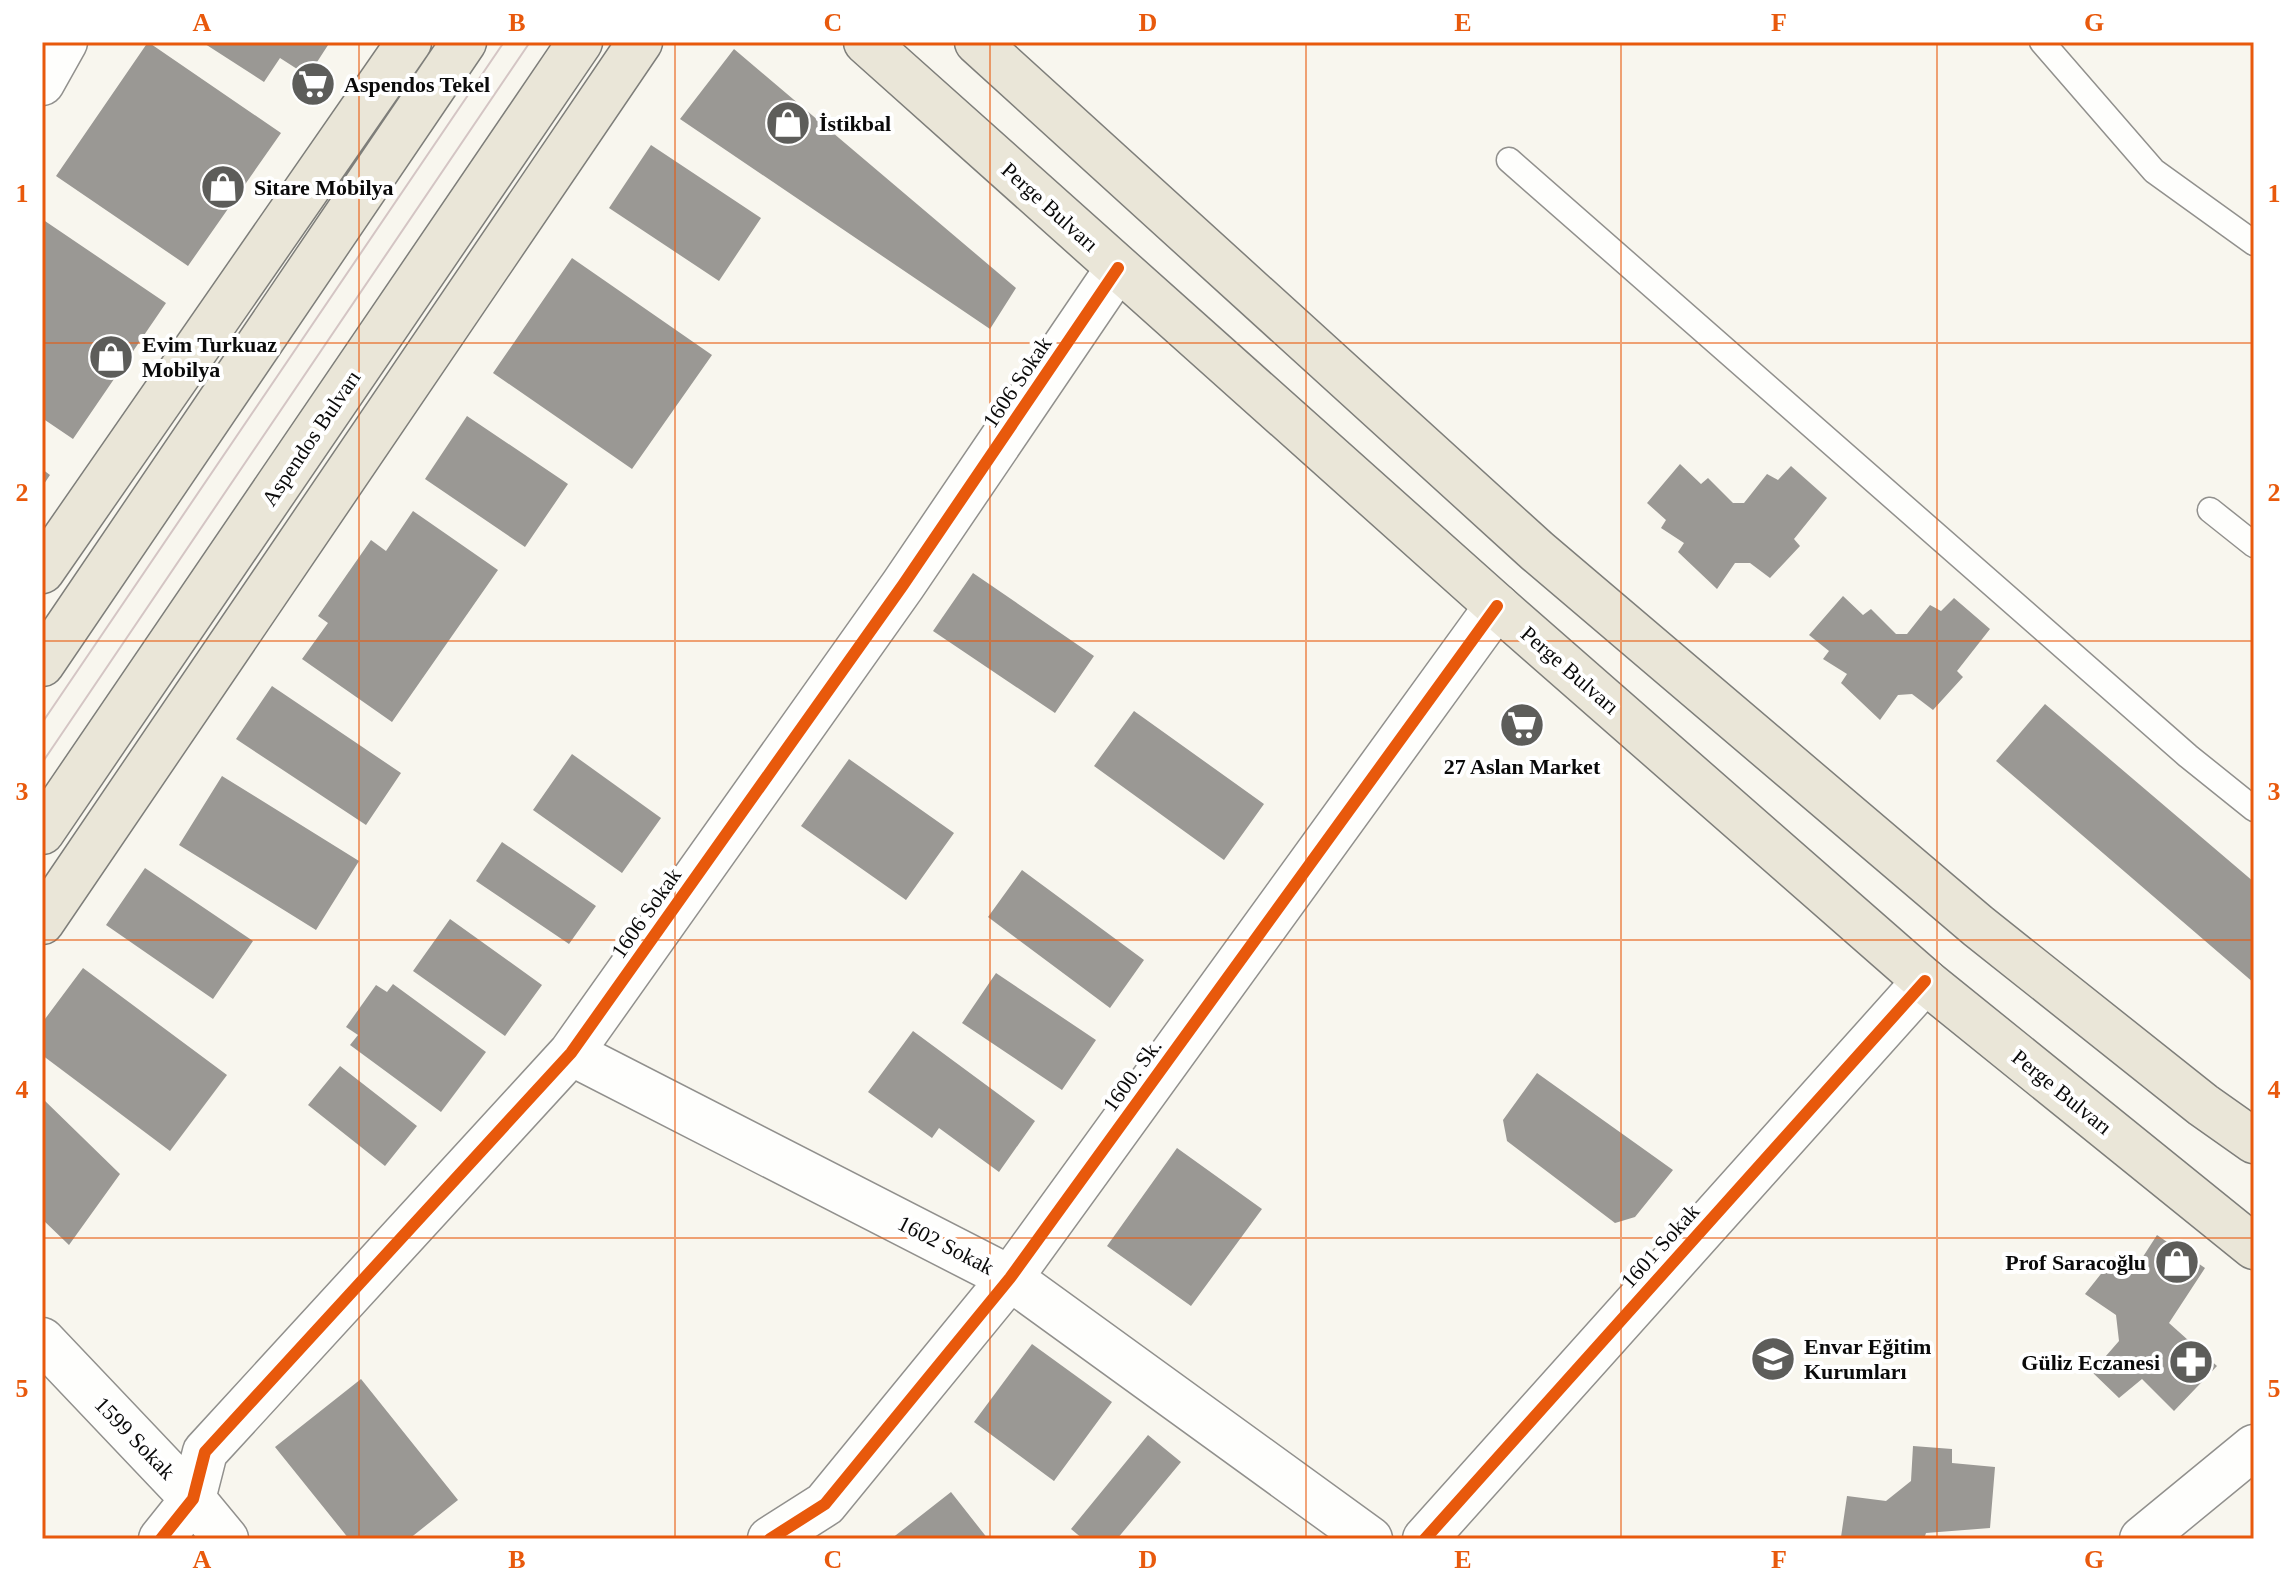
<svg xmlns="http://www.w3.org/2000/svg" width="2296" height="1581" viewBox="0 0 2296 1581" font-family="Georgia,serif">
<rect width="100%" height="100%" fill="#f8f6ee"/>
<path fill="#9a9894" d="M148 42 281 133 188 266 56 176Z
M202 42H330L308 76 280 58 264 82Z
M734 49 1016 288 990 329 680 119Z
M651 145 761 218 719 281 609 208Z
M42 219 166 303 73 439 42 418Z
M572 258 712 355 632 469 493 373Z
M467 416 568 484 525 547 425 479Z
M1680 464 1701 484 1708 478 1733 503H1744L1767 474 1778 480 1791 466 1827 498 1794 539 1800 546 1770 578 1750 563H1735L1717 589 1678 552 1684 543 1661 528 1666 520 1647 503Z
M42 469 50 475 42 487Z
M413 511 498 570 392 722 302 659 328 623 318 616 371 540 386 551Z
M973 573 1094 656 1055 713 933 631Z
M1843 596 1863 615 1871 609 1896 634H1907L1930 605 1941 611 1954 598 1990 629 1957 671 1963 677 1933 710 1912 694 1898 695 1880 720 1841 683 1847 674 1823 659 1829 651 1809 635Z
M272 686 401 773 366 825 236 739Z
M2045 704 2254 882V983L1996 761Z
M1134 711 1264 804 1224 860 1094 766Z
M572 754 661 818 622 873 533 810Z
M849 759 954 833 906 900 801 826Z
M222 776 359 861 316 930 179 845Z
M502 842 596 906 569 944 476 881Z
M145 868 253 941 213 999 106 925Z
M1022 870 1144 960 1110 1008 988 917Z
M450 919 542 985 505 1036 413 971Z
M83 968 227 1075 170 1151 42 1055V1023Z
M996 973 1096 1040 1062 1090 962 1023Z
M393 984 486 1052 441 1112 350 1045 358 1035 346 1027 376 985 387 992Z
M913 1031 1035 1121 999 1172 939 1128 932 1138 868 1092Z
M340 1066 417 1126 385 1166 308 1105Z
M1537 1073 1673 1170 1635 1217 1615 1223 1507 1141 1503 1120Z
M42 1098 120 1174 69 1245 42 1219Z
M1177 1148 1262 1209 1191 1306 1107 1246Z
M2157 1235 2205 1268 2169 1323 2217 1366 2174 1411 2142 1379 2119 1398 2092 1372 2119 1341 2116 1315 2085 1294 2116 1255 2137 1266Z
M1032 1344 1112 1402 1054 1481 974 1422Z
M361 1379 458 1500 409 1539H349L275 1447Z
M1148 1435 1181 1462 1117 1539H1083L1071 1529Z
M1913 1446 1952 1449V1463L1995 1467 1990 1528 1926 1533 1924 1539 1841 1537 1847 1496 1886 1501 1911 1481Z
M951 1492 988 1539H891Z"/>
<g fill="none" stroke-linecap="round" stroke-linejoin="round">
<g stroke="#91908d" stroke-width="27">
<path id="service" d="M2042 42 2154 171 2254 243
M1509 160 2188 756 2254 809
M2210 510 2254 545"/>
</g>
<g stroke="#91908d" stroke-width="47">
<path id="minor" d="M42 83 65 42
M571 1053 1010 1278 1370 1539
M42 1340 193 1499 226 1539
M161 1539 193 1499 205 1452 571 1053 903 585 1118 268
M770 1539 825 1504 1010 1278 1497 606
M1425 1539 1925 981
M2142 1539 2254 1447"/>
</g>
<g stroke="#7e7e7a" stroke-width="47">
<path id="primary" d="M866 42 1497 606 1925 981 2254 1247
M977 42 1537 551 1978 926 2203 1105 2254 1141
M42 571 409 42
M42 664 464 42
M42 832 580 42
M42 922 640 42"/>
</g>
<use href="#service" stroke="#fefefc" stroke-width="24"/>
<use href="#minor" stroke="#fefefc" stroke-width="44"/>
<use href="#primary" stroke="#eae6d8" stroke-width="44"/>
<path stroke="#d4c5c4" stroke-width="2" d="M42 723 504 42
M42 763 530 42"/>
<g stroke="#fff" stroke-width="17">
<path id="cycleway" d="M161 1539 193 1499 205 1452 571 1053 903 585 1118 268
M770 1539 825 1504 1010 1278 1497 606
M1425 1539 1925 981"/>
</g>
<use href="#cycleway" stroke="#e8590c" stroke-width="12"/>
</g>
<path fill="none" stroke="#e8590c" stroke-width="2" stroke-opacity="0.55" d="M359 42V1539M675 42V1539M990 42V1539M1306 42V1539M1621 42V1539M1937 42V1539M42 343H2254M42 641H2254M42 940H2254M42 1238H2254"/>
<defs>
<g id="supermarket-disc" transform="scale(2.3)"><circle r="9.5" fill="#5d5d5a" stroke="#fff"/><path d="M-6-5.5h2.5l.6 2H6L4.5 2H-2.5L-4.4-4H-6ZM-1.5 3.2a1.3 1.3 0 1 0 .1 0ZM3 3.2a1.3 1.3 0 1 0 .1 0Z" fill="#fff"/></g>
<g id="shop-disc" transform="scale(2.3)"><circle r="9.5" fill="#5d5d5a" stroke="#fff"/><path d="M-5-2.5h2.3a2.7 3.5 0 0 1 5.4 0H5L5.5 6h-11ZM-1.5-2.5h3a1.5 2.3 0 0 0-3 0Z" fill="#fff"/></g>
<g id="school-disc" transform="scale(2.3)"><circle r="9.5" fill="#5d5d5a" stroke="#fff"/><path d="M0-5L7-2L0 1L-7-2ZM-4 1L0 2.5L4 1V4Q0 6-4 4Z" fill="#fff"/></g>
<g id="pharmacy-disc" transform="scale(2.3)"><circle r="9.5" fill="#5d5d5a" stroke="#fff"/><path d="M-2-6h4v4h4v4h-4v4h-4v-4h-4v-4h4Z" fill="#fff"/></g>
</defs>
<g fill-rule="evenodd">
<use href="#supermarket-disc" x="313" y="84"/>
<use href="#shop-disc" x="788" y="123"/>
<use href="#shop-disc" x="223" y="187"/>
<use href="#shop-disc" x="111" y="357"/>
<use href="#supermarket-disc" x="1522" y="725"/>
<use href="#shop-disc" x="2177" y="1262"/>
<use href="#school-disc" x="1773" y="1359"/>
<use href="#pharmacy-disc" x="2191" y="1362"/>
</g>
<g text-anchor="middle" dominant-baseline="central" stroke-width="8" stroke-linejoin="round" paint-order="stroke">
<g font-size="22" font-weight="bold" fill="#0a0a0a" stroke="#fff" text-anchor="start">
<text x="344" y="84">Aspendos Tekel</text>
<text x="819" y="123">İstikbal</text>
<text x="254" y="187">Sitare Mobilya</text>
<text x="142" y="344">Evim Turkuaz<tspan x="142" dy="25">Mobilya</tspan></text>
<text x="1522" y="766" text-anchor="middle">27 Aslan Market</text>
<text x="2146" y="1262" text-anchor="end">Prof Saracoğlu</text>
<text x="1804" y="1346">Envar Eğitim<tspan x="1804" dy="25">Kurumları</tspan></text>
<text x="2160" y="1362" text-anchor="end">Güliz Eczanesi</text>
</g>
<g font-size="22" fill="#0a0a0a" stroke="#fff">
<text transform="translate(1050 207) rotate(42)">Perge Bulvarı</text>
<text transform="translate(1017 382) rotate(-56)">1606 Sokak</text>
<text transform="translate(311 438) rotate(-56)">Aspendos Bulvarı</text>
<text transform="translate(1570 670) rotate(41)">Perge Bulvarı</text>
<text transform="translate(646 913) rotate(-55)">1606 Sokak</text>
<text transform="translate(1132 1075) rotate(-54)">1600. Sk.</text>
<text transform="translate(2062 1092) rotate(39)">Perge Bulvarı</text>
<text transform="translate(946 1245) rotate(27)">1602 Sokak</text>
<text transform="translate(1660 1246) rotate(-48)">1601 Sokak</text>
<text transform="translate(135 1438) rotate(46)">1599 Sokak</text>
</g>
</g>
<rect width="2296" height="1581" fill="none" stroke="#ffffff" stroke-width="88"/>
<rect x="44" y="44" width="2208" height="1493" fill="none" stroke="#e8590c" stroke-width="3"/>
<g font-size="26" text-anchor="middle" font-weight="bold" fill="#e8590c">
<text x="202" y="31">A</text>
<text x="517" y="31">B</text>
<text x="833" y="31">C</text>
<text x="1148" y="31">D</text>
<text x="1463" y="31">E</text>
<text x="1779" y="31">F</text>
<text x="2094" y="31">G</text>
<text x="22" y="202">1</text>
<text x="2274" y="202">1</text>
<text x="22" y="501">2</text>
<text x="2274" y="501">2</text>
<text x="22" y="800">3</text>
<text x="2274" y="800">3</text>
<text x="22" y="1098">4</text>
<text x="2274" y="1098">4</text>
<text x="22" y="1397">5</text>
<text x="2274" y="1397">5</text>
<text x="202" y="1568">A</text>
<text x="517" y="1568">B</text>
<text x="833" y="1568">C</text>
<text x="1148" y="1568">D</text>
<text x="1463" y="1568">E</text>
<text x="1779" y="1568">F</text>
<text x="2094" y="1568">G</text>
</g>
</svg>
